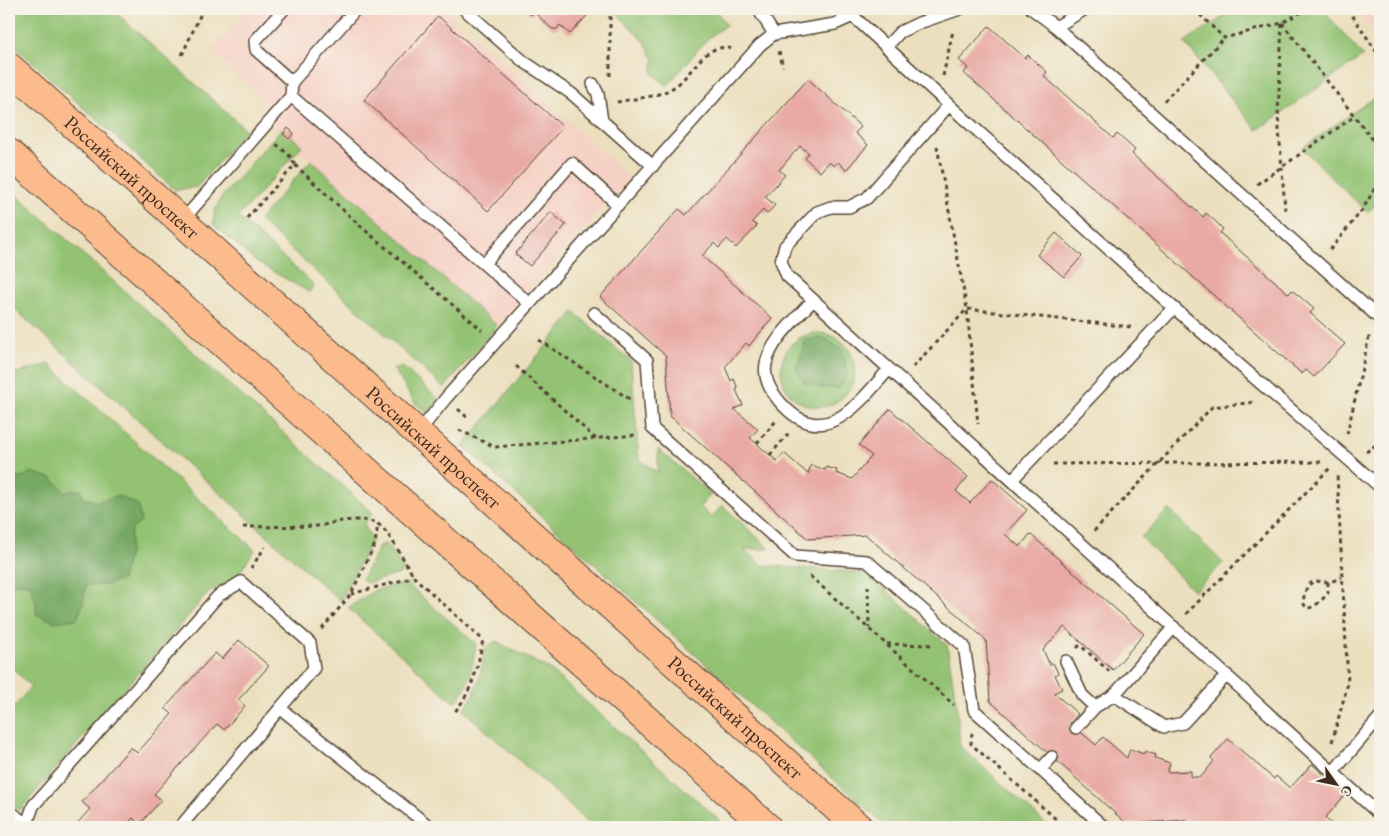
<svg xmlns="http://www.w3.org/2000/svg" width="1389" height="836" viewBox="0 0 1389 836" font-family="'EB Garamond',serif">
<rect width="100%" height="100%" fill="#f7f3e8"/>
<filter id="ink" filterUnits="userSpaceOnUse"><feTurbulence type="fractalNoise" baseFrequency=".02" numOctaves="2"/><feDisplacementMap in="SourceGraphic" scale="10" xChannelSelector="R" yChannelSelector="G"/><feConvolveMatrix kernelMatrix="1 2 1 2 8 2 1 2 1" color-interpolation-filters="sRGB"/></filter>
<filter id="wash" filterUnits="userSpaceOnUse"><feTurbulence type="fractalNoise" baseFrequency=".0096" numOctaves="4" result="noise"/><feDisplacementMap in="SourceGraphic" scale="20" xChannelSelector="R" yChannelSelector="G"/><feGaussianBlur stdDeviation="1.12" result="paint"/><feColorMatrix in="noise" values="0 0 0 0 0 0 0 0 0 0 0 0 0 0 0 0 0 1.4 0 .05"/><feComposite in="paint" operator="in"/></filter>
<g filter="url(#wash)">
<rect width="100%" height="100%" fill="#ebdfbe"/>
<path fill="#f6d1c5" d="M247 9H442L630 177 497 326 278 131 262 97 210 51Z
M1357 9H1380V43Z"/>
<path fill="#92c272" stroke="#667648" d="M9 9H112L246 130 197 187 175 190 9 41Z
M622 9H715L726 25 707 39 667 86 652 73 654 60 645 42 618 15Z
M1236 9H1322L1363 56 1257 130 1184 42Z
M1374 98 1380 104V202L1367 212 1302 148Z
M282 128 302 146 238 217 314 285 309 292 256 262 213 224 215 210 221 198Z
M311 160 497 326 444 388 259 220Z
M9 188 373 513 364 524 372 540 340 601 9 304Z
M574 312 631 361 639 459 658 473V449L711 494 700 507 712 518 722 505 770 549H744L762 565 867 573 947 645 957 707 960 746 1049 827H887L463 446Z
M781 370a37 37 0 1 1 74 0a37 37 0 1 1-74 0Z
M49 364 255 550 236 577 208 593 19 811 9 802V713L31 687 9 665V380L14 374Z
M403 367 439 400 428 414 415 403 393 368Z
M1169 509 1223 563 1194 591 1141 537Z
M386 544 404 569 400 574 366 583 362 579 380 545Z
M406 583 476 644C473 665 470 687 455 703L348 608 375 590Z
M496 641 549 669 727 827H594L463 710C478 694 482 670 485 648Z"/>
<path fill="#75a864" stroke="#586941" d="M824 338 841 349 848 372 840 388H821L804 382 796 369 806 340Z
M9 466 20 479 31 472 53 479 66 493 72 490H81L83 497 97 502 118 496 138 505 141 522 131 530 129 554 122 580 106 585H86L83 604 77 619 55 622 36 614V602L30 584 9 582Z"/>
<g id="blocks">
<path fill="#e9aaa6" d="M525 9H593L570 34 560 25 557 29H552L534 12 531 15Z
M438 16 563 127 488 211 364 100Z
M989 26 1025 58 1028 55 1047 72 1044 76 1113 138 1117 134 1125 141 1135 150 1132 154 1203 217 1206 213 1216 222 1223 229 1220 233 1289 294 1292 290 1314 309 1310 313 1345 344 1314 377 1306 370 1302 374 964 73 968 68 959 60Z
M808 79 861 127 855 133 868 145 846 170 838 162 834 166 829 162 820 172 805 158 809 153 800 146 779 170 785 175 765 197 775 205 767 214 763 210 752 222 757 226 736 248 727 239 719 248 714 243 702 256 772 318 749 346 746 343 725 367 731 381 734 379 738 389 736 390 743 405 734 409 758 429 750 438 777 461 784 453 808 474 811 465 825 470 826 467 837 470 836 473 852 479 872 456 859 445 890 409 968 477 956 491 970 503 992 479 1027 510 1005 534 1020 547 1030 534 1144 634 1113 670 1064 627 1043 650 1050 665 1053 663 1058 673 1055 675 1062 689 1054 693 1078 714 1070 723 1096 745 1103 737 1127 758 1130 749 1144 754 1145 751 1156 755 1155 758 1170 763 1167 772 1191 771V777H1201L1214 761 1211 758 1228 739 1274 779 1276 776 1290 788 1312 764 1346 794 1325 818 1335 827H1195L1187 820 1127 824 990 701 986 640 866 535 808 539 670 416 666 356 600 297 679 209 686 215Z
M288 128 294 133 289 139 283 134Z
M551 212 566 225 530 266 515 254Z
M1056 233 1082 256 1064 277 1037 255Z
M239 640 269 666 238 700 245 706 224 730 217 724 154 794 161 800 140 824 133 818 125 827H74L90 809 82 802 131 747 137 753 172 714 165 708 215 653 222 659Z"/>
</g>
</g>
<g filter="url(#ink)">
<use href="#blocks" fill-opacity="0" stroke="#554536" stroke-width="1"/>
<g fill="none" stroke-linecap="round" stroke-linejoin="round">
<g stroke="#554536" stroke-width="14">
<path id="lane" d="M284 9 255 41 256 50 292 82
M464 9 523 61 572 94 653 166
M758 9 774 34
M1032 9 1056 27 1085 9
M1056 27 1380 319
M886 47 900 32 919 23 960 9
M593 84 598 94 602 121
M291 96 292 82 356 9
M949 105 867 198 849 207H831L817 212 785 246 781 261 787 276 1380 815
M182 221 291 96 484 264 572 163 618 205
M484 264 530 304
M813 300C798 317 770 341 766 364 763 379 771 391 780 402 824 453 859 403 889 369
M594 313 647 360 652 428 795 556 867 561 964 646 974 710 1104 827
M418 433 446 398 760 45 774 34 835 24 853 16 949 105 1174 308 1380 487
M1012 480 1174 308
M1066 661 1082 695 1095 707
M1114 695 1164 727 1183 723 1227 675
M281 709 430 827
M1076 728 1095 707 1114 695 1174 627
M1040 770 1052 757
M1333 772 1380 717
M9 810 29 827
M26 827 33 806 218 596 241 582 310 643 314 668 180 827"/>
</g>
<g stroke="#554536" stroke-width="30">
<g id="primary">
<path id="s1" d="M9 67 858 827"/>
<path d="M9 153 767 827"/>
</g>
</g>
<path stroke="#554536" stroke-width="3" stroke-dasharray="4 4" stroke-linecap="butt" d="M1194 9 1224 38 1282 23 1307 9
M1348 9 1380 57
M1282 23 1278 115 1285 210
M1282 23 1380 149
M779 51 783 67
M182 55 203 9
M610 76V9
M943 76 953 31
M1164 101 1224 38
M617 102C635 98 657 98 674 87 693 75 705 40 732 49
M937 146 967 309 978 424
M295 165 358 224 482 330
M1257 184 1355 116
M1376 187 1380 198
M247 218 295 165 289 155 275 143
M1330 250 1363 209 1380 179
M539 340 631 400
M516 366 596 439
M913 367 967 309 1131 327
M458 409 469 419
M459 430 495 447 636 435
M1347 434 1370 333
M757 443 776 421
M1366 452 1380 442
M770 455 789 433
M1053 464 1324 462
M243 527 321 526C335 521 363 517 376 523 387 527 407 566 414 577
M1094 531 1212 407 1255 402
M251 568 265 547
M810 576 954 705
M1328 582V593C1323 599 1314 609 1306 608L1303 602C1306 585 1309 579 1327 582 1331 582 1338 579 1342 577
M868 586 869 628
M351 594 414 577 483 640C477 669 473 691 453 714
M1186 614 1331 467
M322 629 351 594 375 544 378 524
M887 644 934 645
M1077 648 1080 645 1110 672
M972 733 971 744 1065 827
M1332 742 1348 683 1337 474"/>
<use href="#lane" stroke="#fff" stroke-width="11"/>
<use href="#primary" stroke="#fbbb8d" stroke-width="28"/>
</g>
</g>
<g text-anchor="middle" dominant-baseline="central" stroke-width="4" stroke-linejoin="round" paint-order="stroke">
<g font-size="20" fill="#3b2a1e" stroke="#f7f3e8">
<text stroke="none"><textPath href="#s1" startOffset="165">Российский проспект</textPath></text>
<text stroke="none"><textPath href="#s1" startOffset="570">Российский проспект</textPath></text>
<text stroke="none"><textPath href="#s1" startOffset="975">Российский проспект</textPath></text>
</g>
</g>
<rect width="1389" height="836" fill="none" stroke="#f7f3e8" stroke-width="30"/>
<g transform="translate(1336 784) rotate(123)" stroke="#f7f3e8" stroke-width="4" paint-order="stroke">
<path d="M0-4L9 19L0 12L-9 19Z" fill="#3b2a1e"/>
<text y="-8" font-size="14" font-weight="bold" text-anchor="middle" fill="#3b2a1e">С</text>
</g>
</svg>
